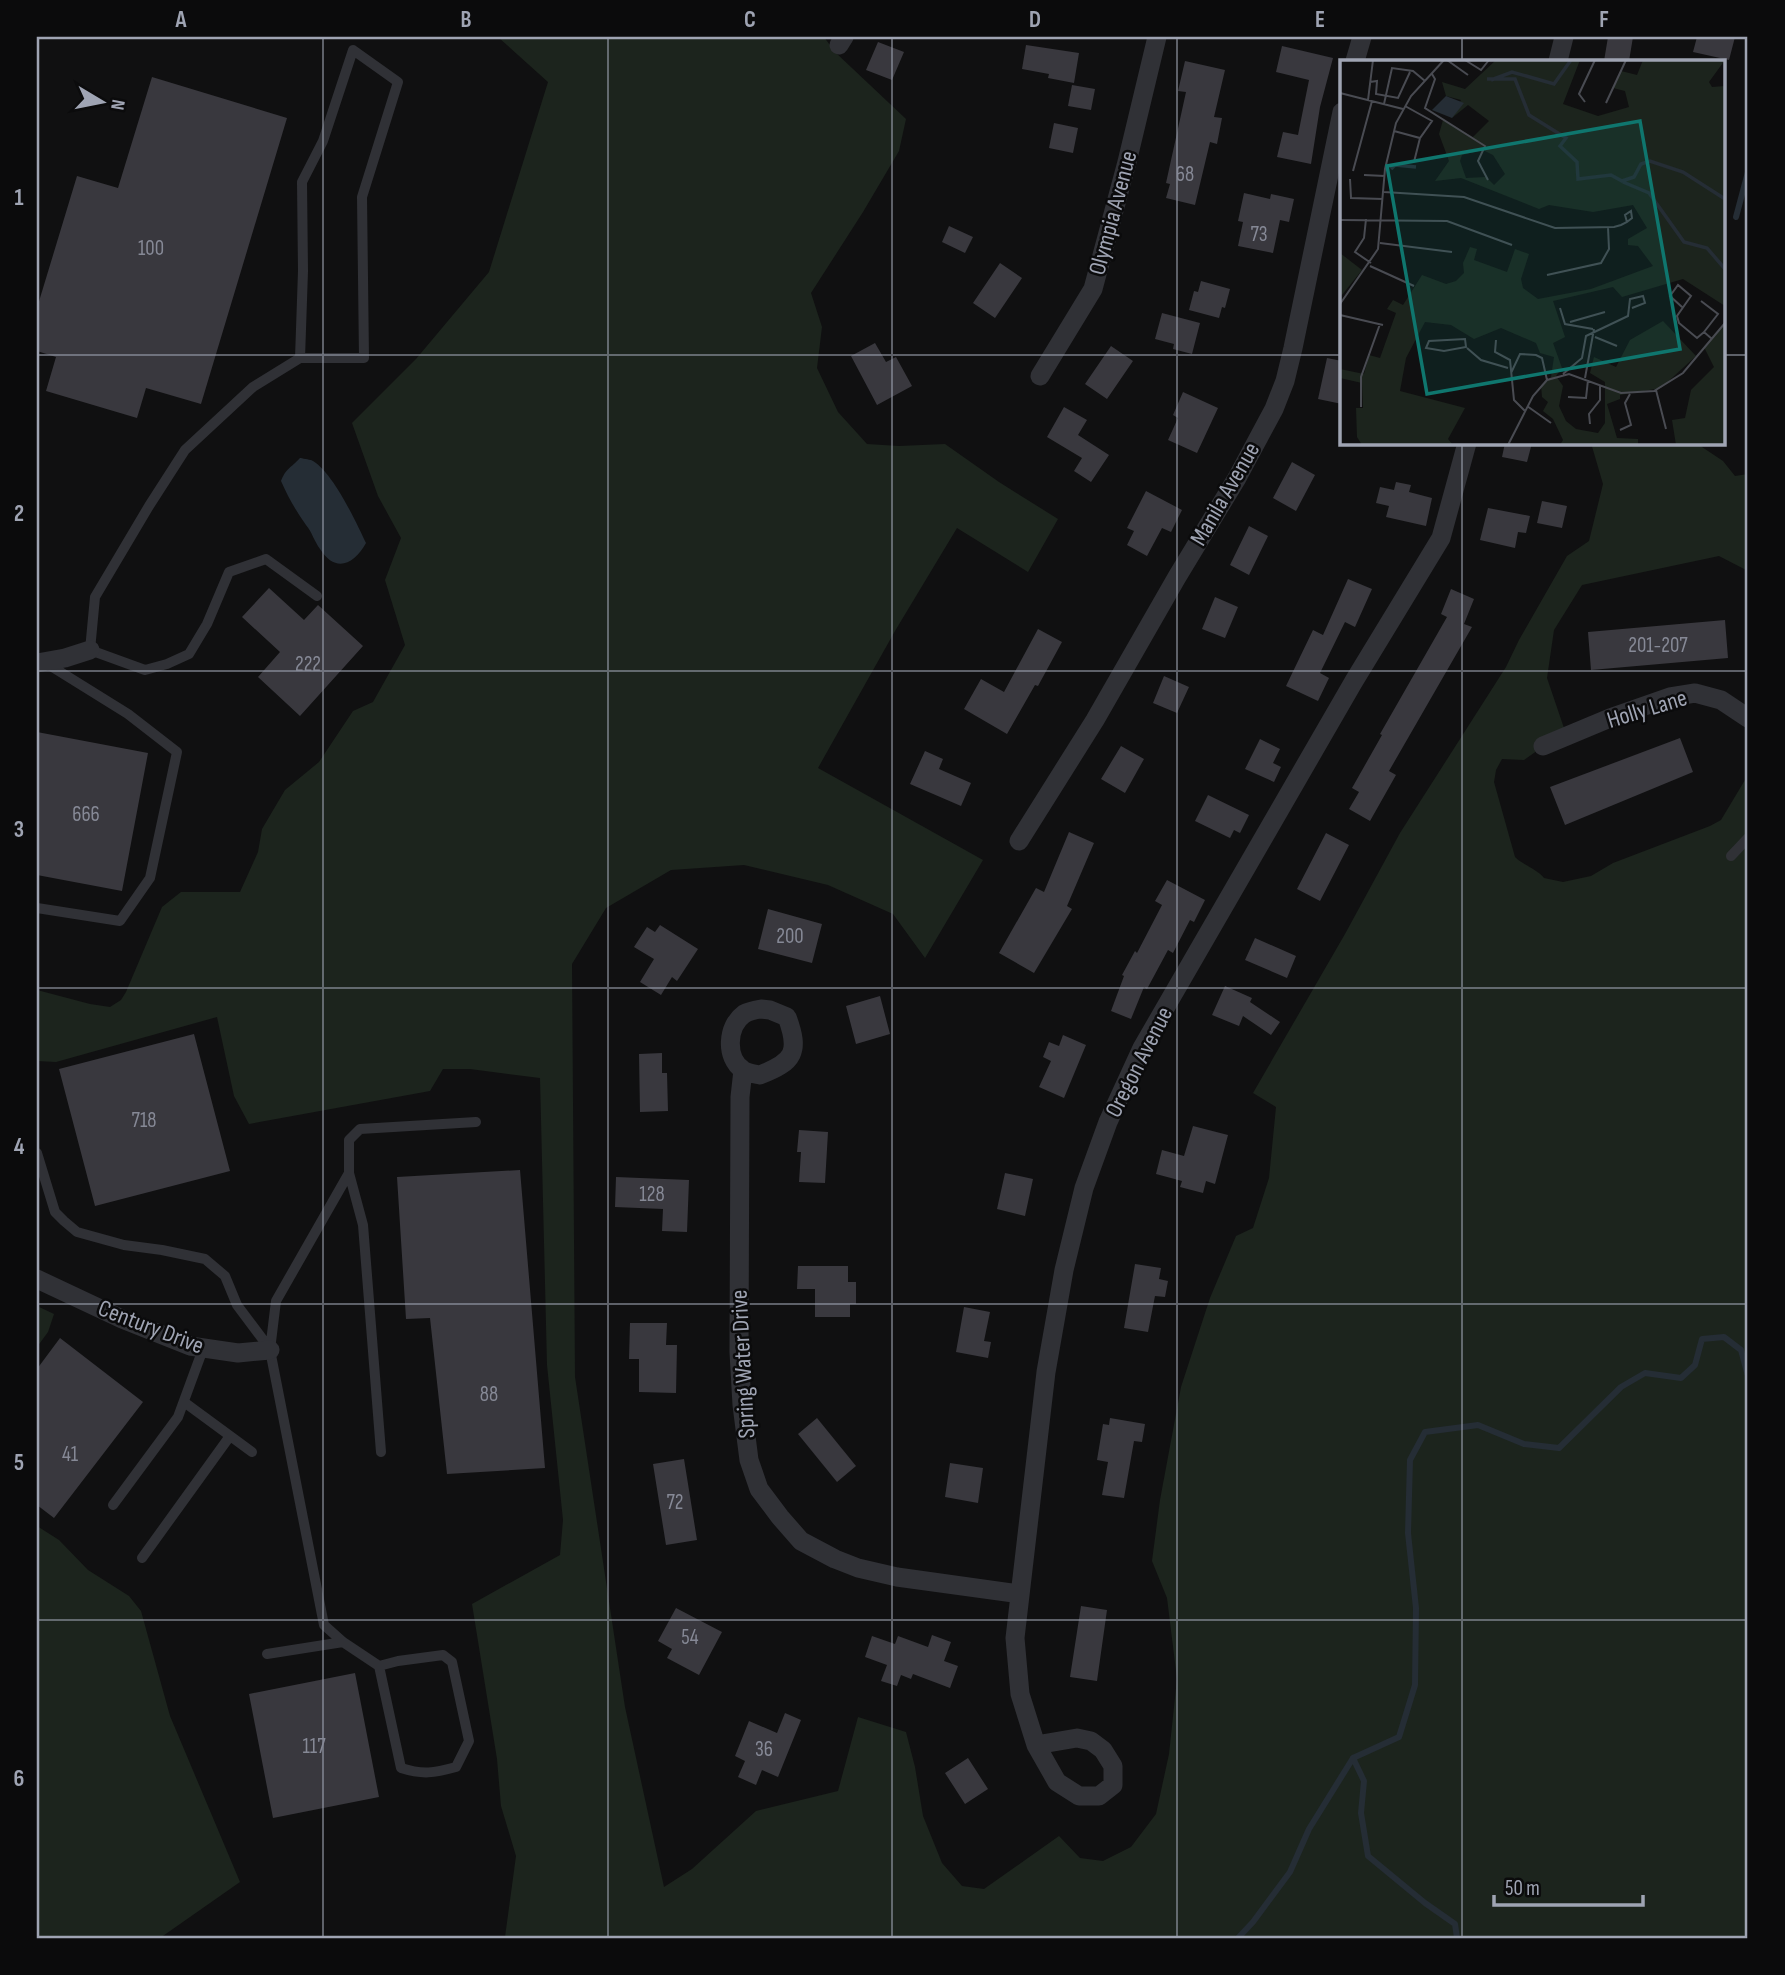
<svg xmlns="http://www.w3.org/2000/svg" width="1785" height="1975" viewBox="0 0 1785 1975" font-family="'Sofia Sans Condensed',sans-serif">
<rect width="100%" height="100%" fill="#101011"/>
<path fill="#1c241d" d="M498 37H824L835 52 906 119 899 151 863 212 811 293 822 327 817 368 838 412 867 444 899 446 945 444 999 482 1058 519 1028 572 957 528 895 631 818 768 983 860 925 958 893 914 828 885 744 865 671 870 606 908 572 964 575 1377 625 1707 664 1887 692 1869 756 1811 838 1791 858 1717 906 1732 915 1767 923 1816 942 1863 962 1886 984 1889 1059 1836 1080 1858 1103 1861 1131 1847 1156 1814 1169 1754 1177 1679 1167 1598 1152 1561 1160 1500 1181 1387 1210 1298 1236 1236 1253 1228 1269 1178 1276 1107 1253 1093 1345 934 1400 833 1506 667 1519 640 1567 556 1589 541 1603 484 1591 443H1699L1702 447 1723 461 1735 476 1748 474V571L1719 556 1582 585 1554 630 1547 678 1565 731 1524 760 1502 759 1496 770 1494 782 1515 857C1523 865 1537 869 1544 878L1563 882 1591 876 1613 863 1710 826 1721 820 1748 775V1938L505 1937 516 1856 501 1806 497 1759 472 1604 560 1555 563 1520 547 1365 540 1078 470 1069H443L430 1091 249 1124 234 1096 217 1017 56 1062 37 1061V990L90 1004 110 1007 121 1000 126 992 162 907 181 892H240L258 852 262 829 285 790 319 762 353 711 373 702 405 645 385 580 401 538 378 496 352 423 416 359 489 272 548 82Z
M37 1306 54 1314 48 1332 37 1347Z
M37 1526 59 1540 88 1570 129 1596 141 1611 170 1716 240 1882 160 1938H37Z"/>
<path fill="#252d35" d="M300 458C301 458 310 460 311 460 332 470 356 522 366 543 354 565 335 573 320 549 314 541 312 532 306 525 296 511 288 497 281 481 286 468 291 468 300 458Z"/>
<g fill="none" stroke-linecap="round" stroke-linejoin="round">
<path stroke="#252d35" stroke-width="6" d="M1736 217 1748 172
M1238 1938 1253 1922 1290 1872 1309 1829 1353 1758
M1457 1938 1455 1924 1425 1903 1368 1856 1361 1813 1364 1781 1353 1758 1399 1737 1415 1685 1416 1608 1408 1533 1410 1460 1425 1432 1478 1425 1524 1444 1559 1448 1621 1387 1645 1373 1681 1378 1695 1365 1702 1339 1724 1337 1741 1350 1748 1376"/>
</g>
<path fill="#39383e" d="M1608 37H1633L1629 61H1604Z
M1697 37H1735L1729 60 1693 52Z
M878 42 904 52 892 80 866 70Z
M1026 45 1079 53 1074 83 1048 78 1049 74 1022 69Z
M1282 46 1333 58 1320 107 1311 164 1277 157 1283 132 1298 135 1309 80 1276 72Z
M1185 61 1225 70 1214 117 1222 118 1217 144 1210 142 1195 205 1166 198 1170 184 1166 183 1186 92 1178 91Z
M152 77 287 118 201 404 146 388 137 418 46 391 56 357 37 351V308L77 176 118 188Z
M1072 85 1095 89 1091 110 1068 106Z
M1054 123 1078 128 1073 153 1049 148Z
M1244 193 1270 199 1271 194 1294 199 1289 222 1280 220 1273 253 1238 246 1243 222 1238 221Z
M949 226 973 237 965 253 942 242Z
M1000 263 1022 278 995 318 973 303Z
M1201 281 1230 289 1225 308 1222 307 1219 318 1189 310 1194 291 1198 292Z
M1162 313 1200 323 1192 354 1173 349 1174 344 1155 339Z
M875 343 886 362 896 357 912 386 877 405 851 356Z
M1111 346 1133 361 1107 399 1085 384Z
M1327 358 1342 361V404L1318 399Z
M1183 392 1218 408 1197 453 1168 440 1178 418 1173 415Z
M1064 407 1087 420 1078 435 1109 455 1091 482 1074 471 1082 458 1047 437Z
M1505 443H1532L1527 462 1502 457Z
M1292 462 1315 475 1296 511 1273 498Z
M1396 482 1411 485 1409 492 1432 498 1426 526 1386 517 1389 506 1376 503 1380 487 1394 490Z
M1146 491 1182 510 1171 532 1162 528 1147 556 1127 545 1134 531 1127 528Z
M1542 501 1567 506 1562 528 1537 523Z
M1488 508 1530 516 1526 533 1518 532 1515 548 1480 540Z
M1249 526 1268 536 1249 575 1230 565Z
M1348 579 1372 589 1355 627 1345 622 1320 673 1329 678 1318 701 1286 686 1313 630 1323 635Z
M269 588 304 620 318 605 363 646 300 716 258 677 280 652 242 617Z
M1451 589 1474 599 1464 624 1472 627 1389 771 1396 775 1370 821 1349 809 1359 792 1352 788 1382 735 1380 734 1447 617 1441 614Z
M1215 597 1238 607 1225 638 1202 629Z
M1725 620 1728 658 1591 670 1588 632Z
M1038 629 1062 642 1038 686 1035 685 1007 734 964 709 981 679 1004 692Z
M1164 676 1189 687 1177 713 1153 703Z
M37 732 148 753 122 891 37 875Z
M1680 738 1693 772 1565 825 1550 787Z
M1260 739 1280 749 1273 763 1281 767 1274 782 1245 769Z
M1121 746 1144 759 1125 793 1101 779Z
M925 751 943 759 939 769 971 783 961 806 910 784Z
M1208 795 1249 815 1240 833 1234 830 1230 838 1195 821Z
M1069 832 1094 843 1067 906 1072 909 1034 973 999 953 1036 888 1044 892Z
M1326 833 1349 845 1320 901 1297 889Z
M1167 880 1205 900 1194 922 1190 920 1173 953 1168 950 1147 989 1144 987 1131 1019 1111 1011 1124 976 1122 975 1135 951 1137 953 1162 905 1155 901Z
M768 909 822 924 812 963 758 949Z
M660 925 698 949 677 981 672 977 661 995 640 982 654 959 634 947 647 927 655 932Z
M1255 938 1296 956 1287 978 1245 960Z
M1225 986 1252 998 1250 1002 1280 1022 1271 1035 1243 1016 1239 1026 1212 1015Z
M880 996 890 1034 856 1044 846 1006Z
M194 1034 230 1171 95 1206 59 1069Z
M1063 1035 1086 1045 1064 1098 1039 1087 1051 1061 1043 1057 1049 1042 1059 1046Z
M662 1053V1073H667L668 1111 640 1112 639 1054Z
M1193 1126 1228 1135 1215 1184 1206 1181 1203 1193 1180 1187 1182 1181 1156 1174 1162 1150 1184 1156Z
M799 1130 828 1132 825 1183 799 1182 801 1152H797Z
M520 1170 545 1468 447 1474 430 1318 406 1319 397 1177Z
M1005 1173 1033 1179 1025 1216 997 1209Z
M616 1177 689 1180 687 1232 662 1231 663 1209 615 1207Z
M1135 1264 1161 1268 1159 1279 1168 1281 1165 1297 1155 1296 1148 1332 1124 1328Z
M798 1266H848V1282H856V1304H850V1317H815V1289H797Z
M964 1307 990 1312 984 1341 991 1342 988 1358 956 1352Z
M630 1323H667L666 1345H677L676 1393 639 1392V1359H629Z
M60 1338 143 1402 54 1518 37 1505V1369Z
M817 1418 856 1466 837 1482 798 1434Z
M1110 1418 1145 1424 1142 1442 1134 1441 1124 1498 1102 1495 1108 1462 1097 1460 1103 1424 1109 1425Z
M684 1459 697 1540 666 1545 653 1464Z
M950 1463 983 1468 978 1503 945 1497Z
M1081 1606 1107 1610 1097 1681 1070 1677Z
M676 1608 722 1632 699 1675 667 1658 672 1649 658 1641Z
M932 1635 951 1642 944 1661 958 1666 950 1688 913 1674 911 1679 901 1675 897 1686 881 1681 887 1665 865 1657 872 1636 895 1644 898 1636 928 1647Z
M355 1673 379 1797 273 1818 249 1694Z
M785 1713 801 1720 778 1777 762 1770 756 1785 738 1777 745 1761 735 1756 749 1721 777 1733Z
M968 1758 988 1789 965 1804 945 1773Z"/>
<g fill="none" stroke-linecap="round" stroke-linejoin="round">
<path stroke="#303136" stroke-width="10" d="M353 50 398 82 362 197 364 358H300L303 271 302 182 323 141Z
M300 358 253 387 185 450 149 506 95 597 90 650 145 670 167 664 189 654 207 624 229 572 266 559 317 596
M1731 856 1748 838
M37 908 120 921 150 878 177 752 128 714 46 663
M37 1153 55 1212 64 1221 77 1232 124 1245 162 1250 205 1259 225 1276 237 1305 270 1349
M349 1173 363 1225 381 1452
M184 1402 252 1452
M113 1505 178 1417 203 1349
M142 1558 230 1436
M267 1654 343 1642
M379 1666 401 1768C423 1775 434 1773 456 1767L469 1741 452 1662 443 1655 398 1661 379 1666 343 1642 324 1625 270 1350 276 1301 349 1173V1140L360 1129 476 1122"/>
<path stroke="#303136" stroke-width="19" d="M839 45 844 37
M1355 61 1362 37
M1558 61 1564 37
M1040 376 1093 289 1127 162 1157 37
M37 663 65 658 90 650
M1543 746 1610 718 1670 697 1695 693 1721 700 1748 718
M1019 841 1095 720 1177 577 1237 478 1274 409 1285 381 1293 348 1342 112
M761 1009 770 1010 787 1017C800 1052 794 1062 760 1075 755 1074 747 1073 743 1070 725 1058 727 1026 744 1014 749 1011 755 1010 761 1009Z
M743 1070 740 1097 739 1352 742 1405 749 1460 759 1489 780 1517 801 1541 835 1559 858 1568 897 1577 1020 1594
M37 1279 122 1319 190 1346 238 1353 270 1350
M1036 1745 1077 1738 1091 1741 1103 1750 1113 1766V1785L1099 1796H1079L1057 1782 1036 1745 1020 1694 1015 1638 1046 1372 1064 1270 1084 1188 1108 1122 1142 1048 1354 681 1441 538 1467 443"/>
</g>
<path fill="none" stroke="#9fa4b3" stroke-width="2" stroke-opacity="0.55" d="M323 37V1938M608 37V1938M892 37V1938M1177 37V1938M1462 37V61M37 355H1342M1724 355H1748M1462 443V1938M37 671H1748M37 988H1748M37 1304H1748M37 1620H1748"/>
<g text-anchor="middle" dominant-baseline="central" stroke-width="5" stroke-linejoin="round" paint-order="stroke">
<g font-size="21" fill="#868996">
<text x="1185" y="174">68</text>
<text x="1259" y="234">73</text>
<text x="151" y="248">100</text>
<text x="1658" y="645">201-207</text>
<text x="308" y="664">222</text>
<text x="86" y="814">666</text>
<text x="790" y="936">200</text>
<text x="144" y="1120">718</text>
<text x="652" y="1194">128</text>
<text x="489" y="1394">88</text>
<text x="70" y="1454">41</text>
<text x="675" y="1502">72</text>
<text x="690" y="1637">54</text>
<text x="314" y="1746">117</text>
<text x="764" y="1749">36</text>
</g>
<g font-size="24" fill="#9fa4b3" stroke="#0b0b0c">
<text transform="translate(1113 213) rotate(-75)">Olympia Avenue</text>
<text transform="translate(1225 494) rotate(-60)">Manila Avenue</text>
<text transform="translate(1647 709) rotate(-17)">Holly Lane</text>
<text transform="translate(1139 1062) rotate(-63)">Oregon Avenue</text>
<text transform="translate(151 1327) rotate(21)">Century Drive</text>
<text transform="translate(743 1364) rotate(-93)">Spring Water Drive</text>
</g>
</g>
<g transform="translate(1340 60)">
<rect width="385" height="385" fill="#101011"/>
<path d="M156 0H240L223 44 258 56 289 47 285 31 273 28 281 11 297 15 303 0H385L369 22 372 27 385 26V246L343 219 282 237 273 227 213 241 225 277 213 283 222 308 216 316 223 326 219 346 226 361 236 369 258 373 265 363V322L250 313 254 297 276 307 290 280 323 261 356 296 321 328 280 335V339L267 344 277 378 298 379V385H220L223 380 213 359 203 351 208 342 202 337 201 325 211 317 214 297 200 293 196 283 161 268 134 279 111 265 85 262 66 298 60 331 125 348 108 379 113 385H22L17 377 16 348H23L22 323 0 318V309L24 314 29 295 40 298 56 253 47 249 53 240 63 245 82 215 106 224 116 221 124 213 123 203 130 187 137 189 134 200 167 212 175 189 189 194 181 219 183 228 198 239 251 229 313 206 298 186 288 185V179L307 168 293 145 253 152 209 145 199 149 121 118 95 121 109 101 99 74 103 60 133 77 149 61 128 45 112 58 121 40 106 36 102 22 125 29ZM143 90 153 95 165 114 154 125 146 117 126 118 120 101 122 95ZM0 193 22 210 2 235 0 234ZM385 262V385H336L332 360 345 358 351 330 374 307 364 287Z" fill="#1c241d" fill-rule="evenodd"/>
<path d="M106 36 124 43 112 58 92 50Z" fill="#252d35"/>
<path fill="none" stroke="#252d35" stroke-width="3.5" d="M147 19H175L189 55 226 78 220 86 237 102 238 119 271 115 282 121 294 117 301 104 310 101 343 112 385 139M151 20 172 12 214 24 231 0M51 109 55 105 76 107M283 122 309 133 344 182 367 188 385 209"/>
<path fill="none" stroke="#494b52" stroke-width="2" d="M107 0 128 15M125 0 141 10 149 0M92 14 95 19 85 48 145 86 138 101 148 120M30 22 37 21 36 34 58 38 70 12M0 33 63 49M28 40 33 0M245 42 239 34 255 0M266 43 286 0M44 44 52 8 73 11 85 21M54 71 80 78 92 61 65 46M74 102 80 78M13 111 32 41M24 115 45 116M10 119 11 138 43 139M44 132 124 137 215 168 274 167 281 165 287 162 292 158 291 151 285 155 287 162M26 159 24 178 15 192 31 203M0 160 107 161 172 185M40 183 112 192M30 206 74 226M207 215 261 203 269 189 268 167M361 241 378 254 364 272M0 244 38 189 45 109 56 63 71 36 104 0M342 247 330 236 338 225 351 236 337 256 339 263 357 278 364 272 372 279M220 248 225 264 253 269M0 255 43 265M230 262 265 252M255 277 277 286M125 279 126 287 104 291 86 288 89 281ZM156 280 155 292 170 300 174 340 185 351M127 288 141 300 168 308M171 313 180 294 196 295 202 298 207 320M223 314 242 298 246 276 288 256 290 239 303 236 305 243 292 248M245 318 254 269M316 330 326 369M228 337 246 338 248 320M187 346 211 363M21 347V317L40 264M250 364 249 354 260 340V326M280 370 291 365 285 343 290 334M168 385 193 336 207 320 229 314 281 333 314 331 343 313 385 263"/>
<path fill="#0f766e" fill-opacity="0.15" stroke="#0f766e" stroke-width="3.5" d="M300 61 340 289 87 334 47 106Z"/>
<rect width="385" height="385" fill="none" stroke="#9fa4b3" stroke-width="3.5"/>
</g>
<rect width="1785" height="1975" fill="none" stroke="#0b0b0c" stroke-width="77"/>
<g transform="translate(102 102) rotate(100)" stroke="#0b0b0c" stroke-width="5" paint-order="stroke">
<path d="M0-5L12 26L0 18L-12 26Z" fill="#9fa4b3"/>
<text y="-10" font-size="19" font-weight="bold" text-anchor="middle" fill="#9fa4b3">N</text>
</g>
<path d="M1494 1895v10h149v-10" fill="none" stroke="#9fa4b3" stroke-width="3.5"/>
<text x="1505" y="1895" font-size="21" fill="#9fa4b3" stroke="#0b0b0c" stroke-width="5" paint-order="stroke">50 m</text>
<rect x="38" y="38" width="1708" height="1899" fill="none" stroke="#9fa4b3" stroke-width="2.5"/>
<g font-size="23" text-anchor="middle" font-weight="bold" fill="#9fa4b3">
<text x="181" y="27">A</text>
<text x="466" y="27">B</text>
<text x="750" y="27">C</text>
<text x="1035" y="27">D</text>
<text x="1320" y="27">E</text>
<text x="1604" y="27">F</text>
<text x="19" y="205">1</text>
<text x="19" y="521">2</text>
<text x="19" y="837">3</text>
<text x="19" y="1154">4</text>
<text x="19" y="1470">5</text>
<text x="19" y="1786">6</text>
</g>
</svg>
